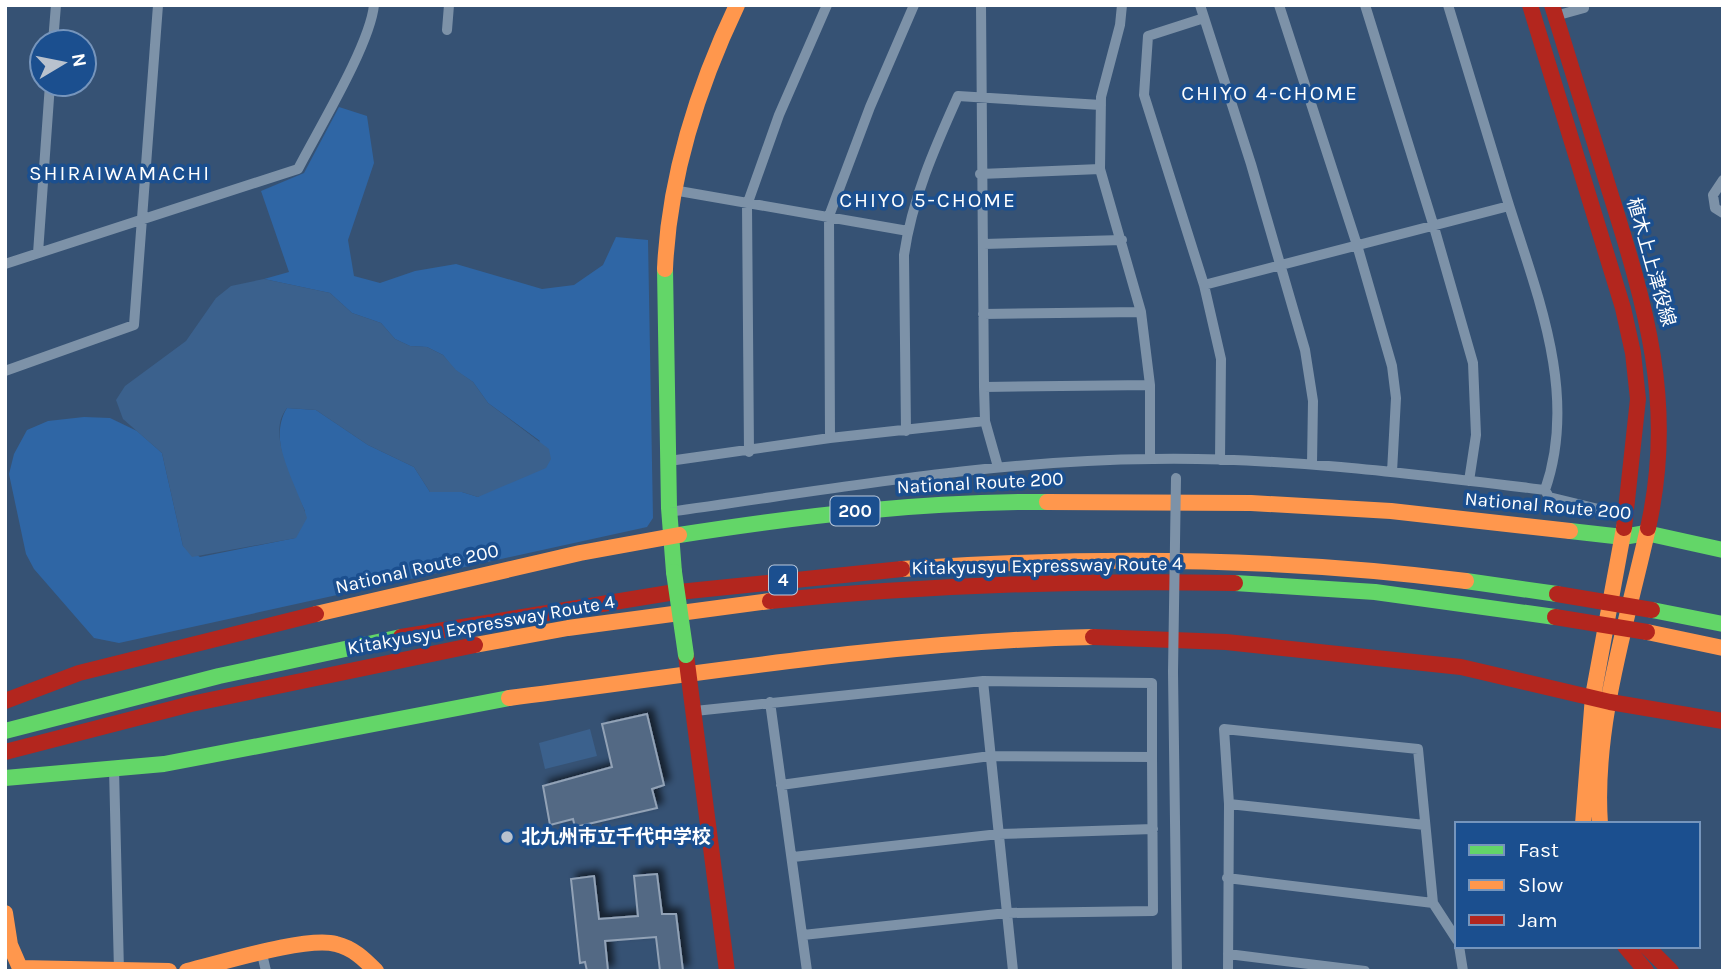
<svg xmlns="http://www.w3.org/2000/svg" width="1728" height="976" viewBox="0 0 1728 976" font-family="Karla,'Noto Sans JP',sans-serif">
<defs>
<filter id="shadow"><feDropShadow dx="5.5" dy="-5.5" stdDeviation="3.5" flood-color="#0009"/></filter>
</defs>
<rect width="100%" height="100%" fill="#365274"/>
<path fill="#2f66a5" d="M339 107 367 116 374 163 348 240 354 276 380 283 415 271 456 264 542 289 574 285 603 265 616 237 648 240 653 518 647 527 119 643 94 638 34 569 26 554 9 474 14 454 27 430 48 421 84 417 110 418 137 431 162 453 183 546 200 557 295 538 305 511C291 482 268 438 287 408L316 410 368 445 414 467 430 492H462L478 497 540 441 488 403 473 382 455 370 443 355 427 347 410 346 395 339 381 323 352 313 330 293 264 279 289 272 261 191 304 173Z"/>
<path fill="#3b618d" d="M264 279 330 293 352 313 381 323 395 339 410 346 427 347 443 355 456 370 473 382 488 403 549 449 551 459 546 468 478 497 462 492H430L414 467 368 445 316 410 287 408C264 435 299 489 307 518L296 538 192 557 183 546 162 453 123 419 116 400 125 386 186 341 216 298 231 286Z
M590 729 597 756 545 769 539 743Z"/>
<path fill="#526984" stroke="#92a2b6" stroke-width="2" filter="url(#shadow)" d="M647 714 664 785 652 789 657 808 575 827 573 819 550 825 543 786 612 767 602 724Z
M657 874 662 914H676L683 971H660L656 937 605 941 608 971H587L585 962 580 963 571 879 594 876 599 919 638 916 634 876Z"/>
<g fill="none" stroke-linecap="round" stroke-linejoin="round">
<path stroke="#7d92a8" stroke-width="10" d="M981 5 984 387 985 421 998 467
M1122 5 1120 25 1101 97 1100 169 1141 312 1150 385V459
M1200 5 1251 164 1305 350 1313 401 1312 464
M1279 5 1357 245 1392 366 1396 398 1392 472
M1365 5 1434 227 1473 363 1476 435 1469 481
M1448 5C1468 70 1487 135 1507 199 1536 292 1579 393 1545 490
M1555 16 1584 8 1583 5
M1204 18 1148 36 1144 95 1204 285 1221 359 1220 460
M447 30 449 5
M53 42 56 5
M980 174 1100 169
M1723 180 1713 195 1715 208 1723 213
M673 190 908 231
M984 244 1122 240
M38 253 50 84
M5 264 298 169C318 130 370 45 374 5
M1204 285 1509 206
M983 314 1141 312
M5 371 134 325 158 5
M984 387 1150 385
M906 431 904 255C912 199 935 147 958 96L1101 105
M830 438 829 216 870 107 914 5
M749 452 747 205 779 115 827 5
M669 461 830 438 985 421
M668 512C829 490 991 460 1153 459 1284 457 1415 474 1545 490L1549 497 1627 516
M1173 672 1177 971
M983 681 1152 683V757
M770 702 807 971
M695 711 983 681 1013 971
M114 769 119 971
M781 785 990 756 1152 757 1153 911 1007 913 803 935
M1229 804 1425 825
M793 857 999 834 1153 829
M1227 878 1433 903
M1459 946 1463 971
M262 954 266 971
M1228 954 1365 971
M1228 971 1229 804 1224 729 1418 749 1433 903 1457 940"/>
<path stroke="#63d668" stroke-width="16" d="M665 269 669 508 674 572
M1570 531 1623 537 1646 533 1723 550
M679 535C801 516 923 501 1047 502
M1466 581 1557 594
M1235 583 1375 592 1555 617
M1652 610 1723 624
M5 731 219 676 401 637
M5 778 164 764 509 698"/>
<path stroke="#ff974d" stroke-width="16" d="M665 269C669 176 697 89 737 5
M1047 502 1251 503 1391 511 1570 531
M902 569C1089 556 1279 557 1466 581
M316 614 580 553 679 535
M1647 632 1723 648
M475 645 568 628 770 601
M509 698C703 673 897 641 1093 637
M1583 824 1593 696 1624 528
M1600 824C1593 726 1627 623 1648 528
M5 913 10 945 20 968 169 971
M187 971C221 963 306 936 336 944 353 948 364 959 376 971"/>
<path stroke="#b3261e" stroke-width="16" d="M1530 5 1623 308 1633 353 1638 399 1624 528
M1552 5C1571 66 1590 127 1609 189 1646 307 1676 404 1648 528
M770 601C925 585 1080 580 1235 583
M401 637 669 593 902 569
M1093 637 1226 642 1461 667 1610 702 1723 721
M686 655 727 971
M5 701 79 673 316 614
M5 752 191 704 475 645
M1625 946 1646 971
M1646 946 1671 971"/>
<path stroke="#7d92a8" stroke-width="10" d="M1173 672 1176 478"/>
<path stroke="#63d668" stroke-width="16" d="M674 572 686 655"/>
<path stroke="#b3261e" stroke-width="16" d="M1557 594 1652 610
M1555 617 1647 632"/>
</g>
<circle fill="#b9c2ce" stroke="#1b4f8f" stroke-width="2.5" cx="507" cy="837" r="7"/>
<g text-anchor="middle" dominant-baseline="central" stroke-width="7" stroke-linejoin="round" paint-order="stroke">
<g fill="#1b4f8f" stroke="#bbcadd" stroke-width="2">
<rect x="830.5" y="496.5" width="49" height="29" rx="5"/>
<rect x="769" y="565.5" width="28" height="29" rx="5"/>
</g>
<g font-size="18" font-weight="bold" fill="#fff">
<text x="855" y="511">200</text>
<text x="783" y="580">4</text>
</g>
<g font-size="19" fill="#fff" stroke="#1b4f8f">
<text transform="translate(1651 262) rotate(74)">植木上上津役線</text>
<text transform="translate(980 483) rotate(-3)">National Route 200</text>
<text transform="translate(1548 506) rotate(5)">National Route 200</text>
<text transform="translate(1047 566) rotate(-1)">Kitakyusyu Expressway Route 4</text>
<text transform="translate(417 569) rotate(-13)">National Route 200</text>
<text transform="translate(481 625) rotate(-10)">Kitakyusyu Expressway Route 4</text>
</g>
<g font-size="19" font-weight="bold" fill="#fff" stroke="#1b4f8f" text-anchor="start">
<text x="521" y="837">北九州市立千代中学校</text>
</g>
<g font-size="21" letter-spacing="2" fill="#fff" stroke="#1b4f8f">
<text x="1270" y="93">CHIYO 4-CHOME</text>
<text x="120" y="173">SHIRAIWAMACHI</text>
<text x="928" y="200">CHIYO 5-CHOME</text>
</g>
</g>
<rect width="1728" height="976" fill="none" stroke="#ffffff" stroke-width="14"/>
<rect x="1455" y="822" width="245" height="126" fill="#1b4f8f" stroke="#7695bc" stroke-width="2"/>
<rect x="1469" y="845" width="35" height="10" fill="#63d668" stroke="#7695bc" stroke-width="2"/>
<text x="1518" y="857" font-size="21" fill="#ffffff">Fast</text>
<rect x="1469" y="880" width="35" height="10" fill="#ff974d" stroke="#7695bc" stroke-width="2"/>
<text x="1518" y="892" font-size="21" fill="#ffffff">Slow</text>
<rect x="1469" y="915" width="35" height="10" fill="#b3261e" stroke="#7695bc" stroke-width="2"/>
<text x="1518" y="927" font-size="21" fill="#ffffff">Jam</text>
<g transform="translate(63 63) rotate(80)"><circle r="33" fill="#1b4f8f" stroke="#7695bc" stroke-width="2"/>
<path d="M0-5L12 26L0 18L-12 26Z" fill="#b9c2ce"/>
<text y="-10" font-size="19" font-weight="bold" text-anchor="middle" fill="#ffffff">N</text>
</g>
</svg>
